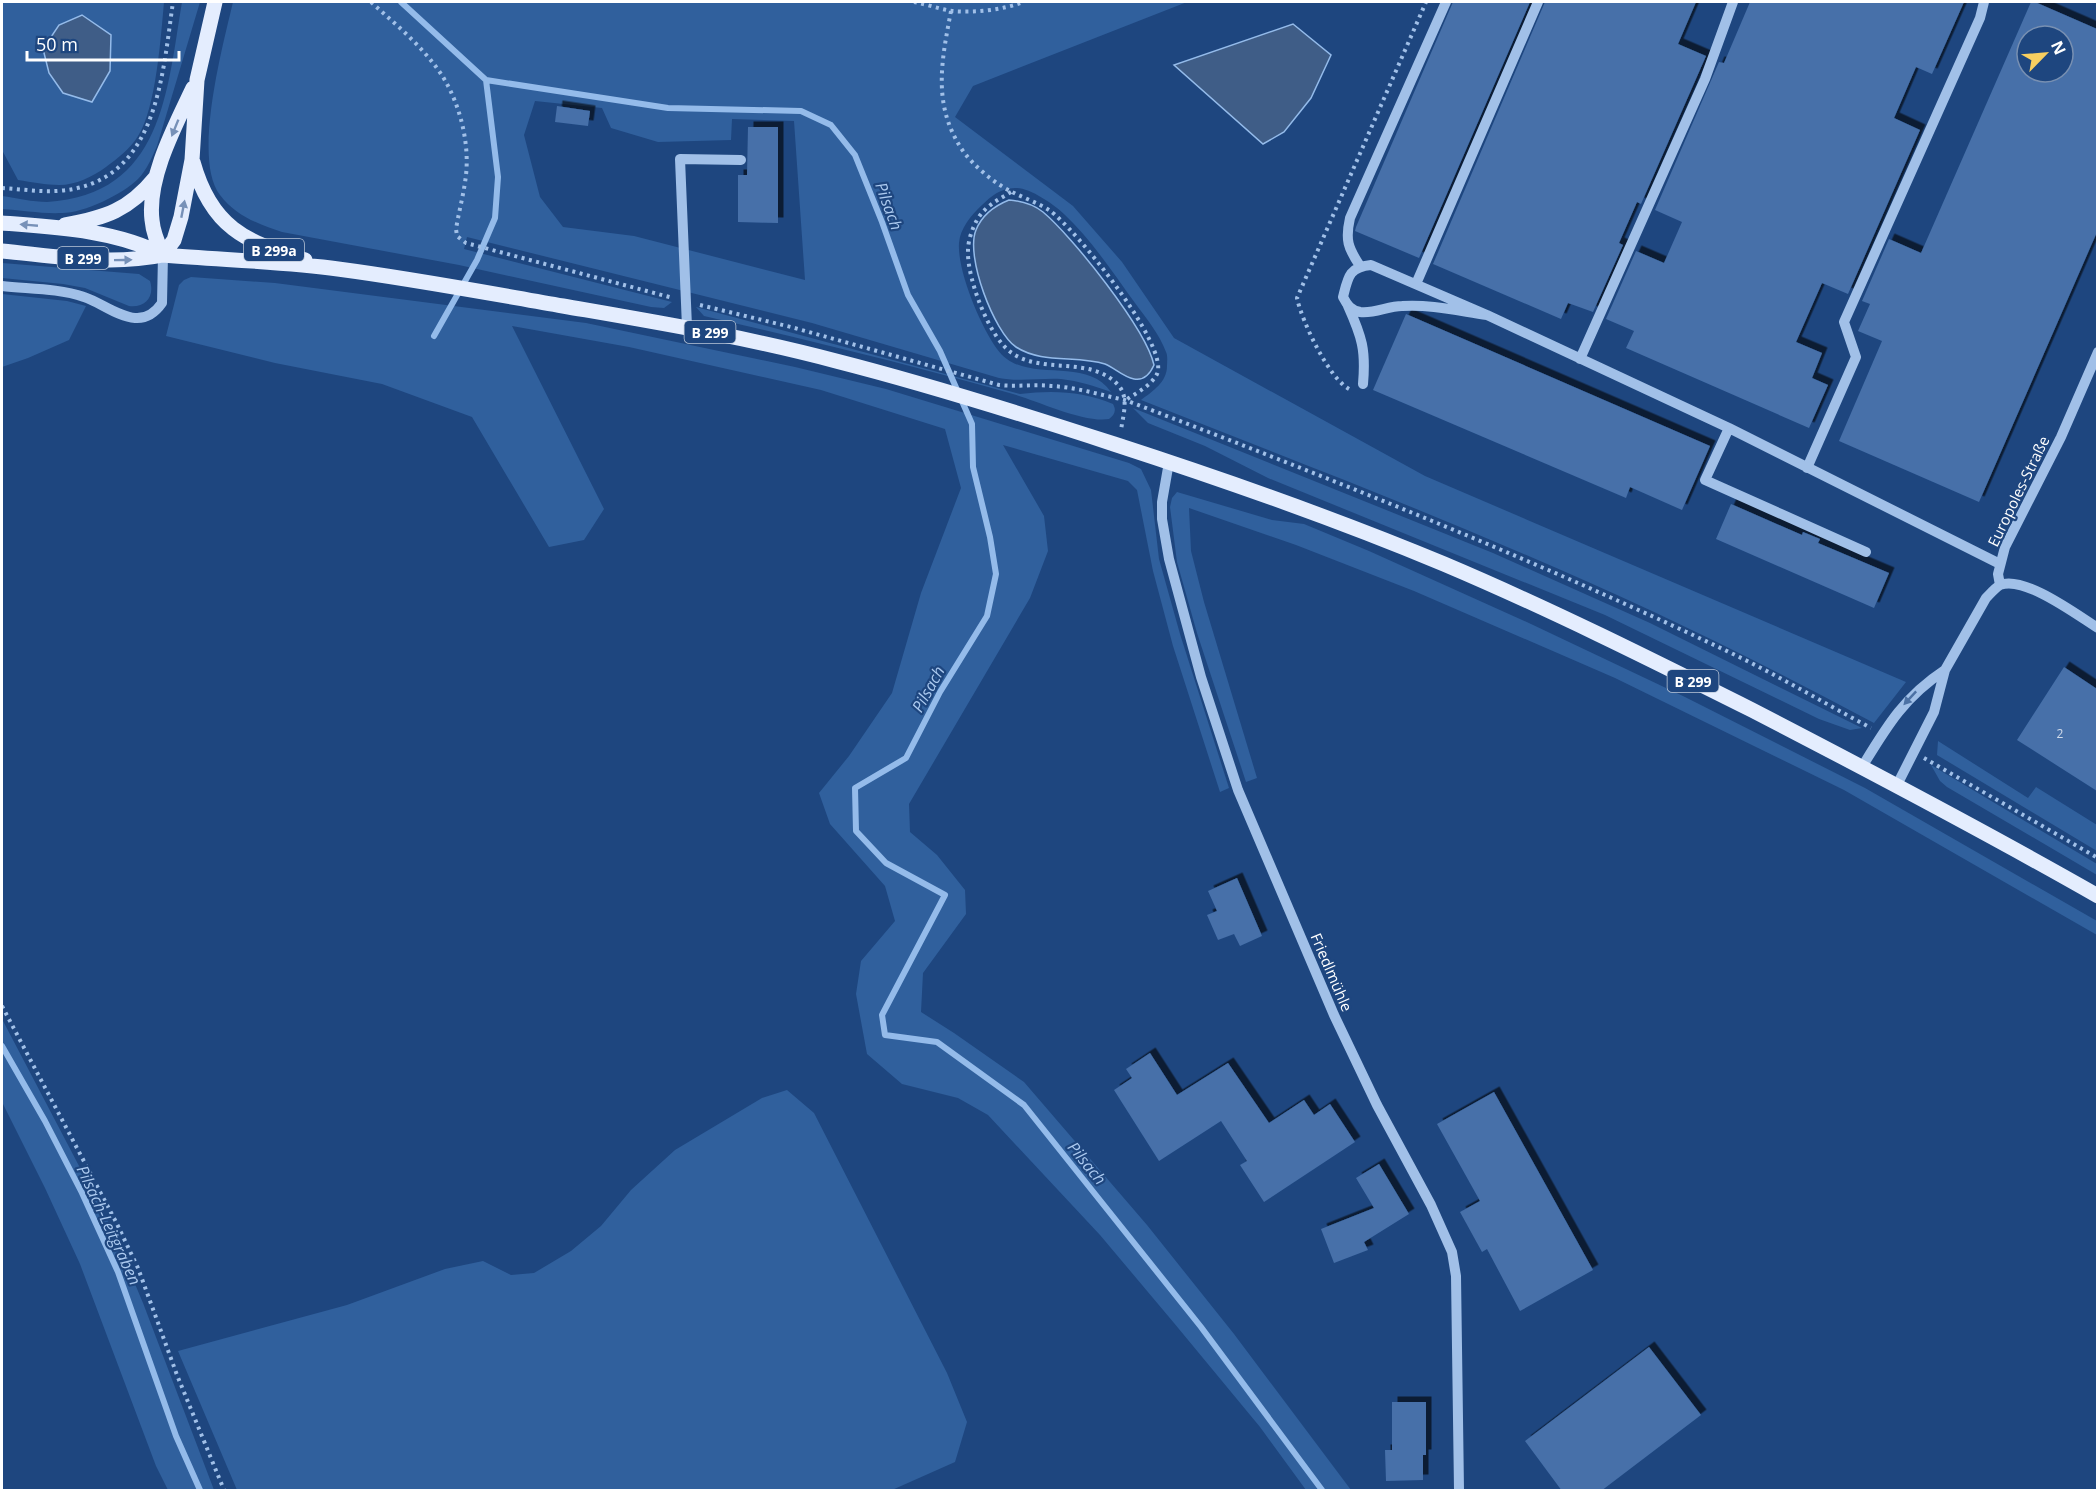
<svg xmlns="http://www.w3.org/2000/svg" width="2099" height="1492" viewBox="0 0 2099 1492" font-family="'Open Sans',sans-serif">
<defs>
<filter id="shadow"><feDropShadow dx="5.5" dy="-5.5" stdDeviation="0" flood-color="#0009"/></filter>
</defs>
<rect width="100%" height="100%" fill="#1e467f"/>
<path fill="#30609d" fill-rule="evenodd" d="M2 2H164C161 35 156 109 138 136 131 148 117 159 106 167 92 177 76 185 59 185 46 185 32 182 18 180L2 150Z
M182 2H200L157 146C152 157 147 170 138 179 123 194 84 213 62 213 42 214 21 210 2 209V196C16 198 33 202 47 202 163 195 167 91 182 2Z
M233 2H1187L973 86 955 117 1073 206 1122 262 1174 338 1425 476 1906 682 1874 723C1759 661 1640 603 1519 552 1394 498 1267 450 1141 400 1153 391 1167 382 1167 366 1167 362 1168 356 1166 352 1160 335 1146 318 1135 303 1113 273 1091 239 1064 214 1055 205 1030 188 1017 188 1002 187 991 196 982 205 971 215 960 229 959 243 957 271 981 327 997 349 1024 387 1085 354 1111 392 1094 386 1079 381 1061 379 1040 378 1020 382 999 378L812 323 467 237 464 249 672 302 664 308 651 307 459 265 282 232C258 224 236 216 220 195 192 159 223 45 233 2ZM535 101 602 108 611 128 658 142 731 140 732 119 794 121 805 280 634 236 563 227 540 197 524 135Z
M2 263 139 274 150 281C155 297 145 308 129 306L85 288 63 284 2 278Z
M191 277 275 283 586 323 795 367 886 389 1129 463 1141 469 1151 490 1159 559 1180 634 1229 788 1220 792 1173 646 1153 571 1137 490 1128 481 1003 445 1044 516 1048 551 1030 598 909 804 910 832 937 855 965 890 966 914 923 973 921 1012 954 1033 1024 1082 1147 1225 1234 1334 1351 1490H1306L1260 1427 1174 1323 1100 1235 988 1115 958 1098 902 1084 867 1054 856 994 861 961 895 921 885 886 830 824 819 793 849 756 892 693 921 593 961 488 945 429 821 390 629 347 512 326 604 509 584 540 549 547 472 417 382 384 275 363 166 336 179 285 184 280Z
M2 294 67 301 86 306 69 340 28 358 2 367Z
M696 307 1020 394C1052 390 1083 391 1113 404 1117 411 1114 415 1109 419 1084 423 1038 401 1013 394 911 365 807 340 704 316Z
M1133 408 1493 553 1650 623 1862 728 1850 730 1819 719 1605 615 1268 478 1205 446 1148 423Z
M1177 492 1272 520 1304 524 1369 551 1531 624 1685 697 1865 788 2097 921V935L1844 790 1615 678 1414 591 1296 545 1189 508 1191 551 1204 602 1257 778 1246 782 1197 633 1177 562 1170 507 1172 498Z
M1938 741 2028 798 2036 787 2097 825V851L1937 755Z
M1931 765 2097 864V875L1947 787 1940 781Z
M2 1019 111 1227 143 1303 214 1490H168L156 1466 80 1264 45 1188 2 1102Z
M787 1090 814 1113 947 1373 967 1422 955 1462 892 1490H237L178 1351 347 1305 445 1269 483 1261 511 1275 534 1273 571 1251 601 1226 631 1190 675 1150 762 1098Z"/>
<path fill="#3f5d87" stroke="#94bbea" stroke-width="1.5" d="M82 15 111 35 110 71 92 102 63 93 49 73 43 49 59 25Z
M1293 24 1331 55 1311 98 1284 132 1263 144 1174 65Z
M1009 200C1021 201 1034 205 1043 212 1072 236 1146 329 1154 365 1150 374 1144 381 1134 379 1123 377 1115 368 1105 364 1077 355 1042 364 1016 347 994 332 965 256 976 230 982 215 994 206 1009 200Z"/>
<g fill="none" stroke-linecap="round" stroke-linejoin="round">
<path stroke="#94bbea" stroke-width="6" d="M401 2 486 80 668 108 801 111 831 125 855 155 882 222 908 295 940 351 972 424 973 467 990 537 996 574 987 616 940 692 906 758 855 788 856 831 886 863 945 895 882 1015 885 1035 937 1042 1024 1105 1201 1327 1322 1490
M434 336 477 260 495 218 498 177 486 80
M2 1046 45 1121 82 1193 118 1272 176 1436 200 1490"/>
</g>
<path fill="#4670a9" fill-rule="evenodd" filter="url(#shadow)" d="M1453 2H1530L1419 258 1355 231 1356 227Z
M1545 2H1696L1678 44 1706 56 1641 204 1637 202 1619 243 1623 245 1593 312 1568 303 1561 319 1433 264Z
M1750 2H1964L1932 74 1916 67 1894 118 1920 130 1848 294 1822 283 1796 342 1822 353 1812 378 1828 385 1809 428 1626 348 1634 331 1606 319 1636 251 1664 263 1682 222 1655 210 1719 62 1724 63Z
M2031 2H2035L2097 29V232L1979 502 1839 441 1882 341 1858 331 1870 304 1862 301 1889 239 1921 253ZM2027 36H2063V72H2027Z
M557 106 590 111 588 126 555 122Z
M748 127H778V223L738 222V175H747Z
M1406 314 1710 446 1682 510 1630 487 1626 498 1373 390Z
M1731 504 1802 535 1803 532 1820 539 1818 543 1889 573 1874 608 1716 539Z
M2064 667 2097 689V791L2017 740Z
M1237 878 1262 936 1240 946 1234 934 1218 940 1207 915 1217 911 1208 891Z
M1150 1053 1177 1095 1228 1063 1269 1123 1304 1100 1314 1115 1330 1104 1355 1142 1264 1202 1240 1165 1247 1161 1221 1121 1159 1161 1114 1090 1132 1078 1126 1069Z
M1494 1092 1593 1270 1520 1311 1487 1249 1482 1252 1460 1212 1480 1201 1437 1124Z
M1379 1164 1409 1214 1364 1242 1368 1250 1334 1263 1321 1229 1374 1208 1356 1178Z
M1649 1347 1701 1415 1601 1491H1562L1525 1441Z
M1392 1402H1426V1455H1423V1480L1386 1481 1385 1450H1392Z"/>
<g fill="none" stroke-linecap="round" stroke-linejoin="round">
<path stroke="#a1c0e8" stroke-width="4" stroke-dasharray="3 4.5" stroke-linecap="butt" d="M371 2C392 21 415 40 433 63 457 92 470 138 466 175 464 193 459 211 456 229L457 236 466 243 673 298
M914 2C926 4 939 9 952 11 975 13 1002 10 1023 2
M951 11C942 59 932 103 961 148 972 165 994 183 1012 192 1024 198 1038 203 1049 210 1074 227 1170 346 1157 374 1151 386 1136 393 1126 400
M2 188C20 189 39 192 57 191 157 185 162 78 173 2
M1011 192C998 200 985 206 977 220 972 229 968 241 968 251 967 278 989 338 1012 353 1043 375 1092 355 1119 386 1129 398 1123 416 1121 430
M700 305 791 327 999 385C1017 387 1034 384 1051 386 1076 387 1100 395 1125 400 1330 478 1534 559 1731 653 1779 676 1824 703 1871 728
M1349 389C1329 378 1302 322 1297 298L1426 2
M1924 758 2098 858
M2 1006 116 1222 138 1268 177 1375 224 1490"/>
<path stroke="#a1c0e8" stroke-width="10" d="M1360 266C1348 248 1345 240 1350 218L1446 2
M1416 284 1538 2
M2 286C28 289 58 288 84 297 100 302 118 317 135 318 147 319 155 313 162 303L163 255
M1348 306C1362 337 1366 350 1363 384
M1487 315C1459 311 1430 304 1402 306 1388 306 1374 314 1360 312 1351 310 1347 305 1343 297 1348 277 1349 267 1371 265L1487 315 1729 428 2000 564
M687 327 680 159 741 160
M1580 359 1705 79 1733 2
M1729 428 1705 480 1866 552
M1169 462 1162 502V519L1169 559 1201 677 1238 790 1334 1015 1377 1105 1431 1205 1452 1252 1456 1276 1459 1490
M1807 468 1856 357 1844 322 1980 18 1984 2
M2000 585 1998 574 2005 547 2061 437 2098 352
M1862 767C1887 726 1904 697 1945 670
M1897 785 1934 712 1945 670 1986 598C1990 594 1995 588 2000 585 2024 575 2077 615 2098 628"/>
<path stroke="#e4edfe" stroke-width="15" d="M193 162C211 227 245 242 305 260
M2 223C54 227 116 230 163 255
M65 225C105 218 129 210 155 178
M2 251C55 256 110 266 163 255 221 260 281 261 338 269 414 279 488 293 563 306 655 322 746 337 836 361 930 385 1022 414 1114 444 1225 480 1336 519 1444 564 1548 608 1650 659 1752 710 1868 770 1984 831 2098 896
M163 255 174 240 181 217 192 160 197 80 215 2
M163 255C158 244 153 233 152 220 147 178 175 126 193 88"/>
</g>
<defs><path id="oneway-solid" d="M-6-.8H1V-3.2L6.5 0L1 3.2V.8H-6Z" transform="scale(1.5)"/></defs>
<g fill="#7791b8">
<use href="#oneway-solid" transform="translate(175 128) rotate(112)"/>
<use href="#oneway-solid" transform="translate(183 209) rotate(-79)"/>
<use href="#oneway-solid" transform="translate(29 225) rotate(-175)"/>
<use href="#oneway-solid" transform="translate(123 260) rotate(-1)"/>
</g>
<use fill="#4c71a4" href="#oneway-solid" transform="translate(1910 698) rotate(133)"/>
<g text-anchor="middle" dominant-baseline="central" stroke-width="4.5" stroke-linejoin="round" paint-order="stroke">
<g font-size="12" fill="#d1dbea">
<text x="2060" y="733">2</text>
</g>
<g fill="#1e467f" stroke="#bcc8d9" stroke-width="1.5">
<rect x="244" y="239" width="60" height="22" rx="4.5"/>
<rect x="57.5" y="247" width="51" height="22" rx="4.5"/>
<rect x="684.5" y="321" width="51" height="22" rx="4.5"/>
<rect x="1667.5" y="670" width="51" height="22" rx="4.5"/>
</g>
<g font-size="14" font-weight="bold" fill="#fff">
<text x="274" y="250">B 299a</text>
<text x="83" y="258">B 299</text>
<text x="710" y="332">B 299</text>
<text x="1693" y="681">B 299</text>
</g>
<g font-size="15" fill="#fff" stroke="#1e467f">
<text transform="translate(2018 491) rotate(-64)">Europoles-Straße</text>
<text transform="translate(1332 972) rotate(67)">Friedlmühle</text>
</g>
<g font-size="16" font-style="italic" fill="#accaf0" stroke="#1e467f">
<text transform="translate(889 206) rotate(70)">Pilsach</text>
<text transform="translate(928 689) rotate(-61)">Pilsach</text>
<text transform="translate(1087 1163) rotate(51)">Pilsach</text>
<text transform="translate(109 1225) rotate(65)">Pilsach-Leitgraben</text>
</g>
</g>
<rect width="2099" height="1492" fill="none" stroke="#ffffff" stroke-width="6"/>
<g transform="translate(2045 54) rotate(65)"><circle r="28" fill="#1e467f" stroke="#7890b2" stroke-width="1.5"/>
<path d="M0-4.5L10 22L0 15L-10 22Z" fill="#f8cf60"/>
<text y="-9" font-size="16" font-weight="bold" text-anchor="middle" fill="#ffffff">N</text>
</g>
<path d="M27 51v9h152v-9" fill="none" stroke="#ffffff" stroke-width="3"/>
<text x="36" y="51" font-size="18" fill="#ffffff" stroke="#1e467f" stroke-width="4.5" paint-order="stroke">50 m</text>
</svg>
